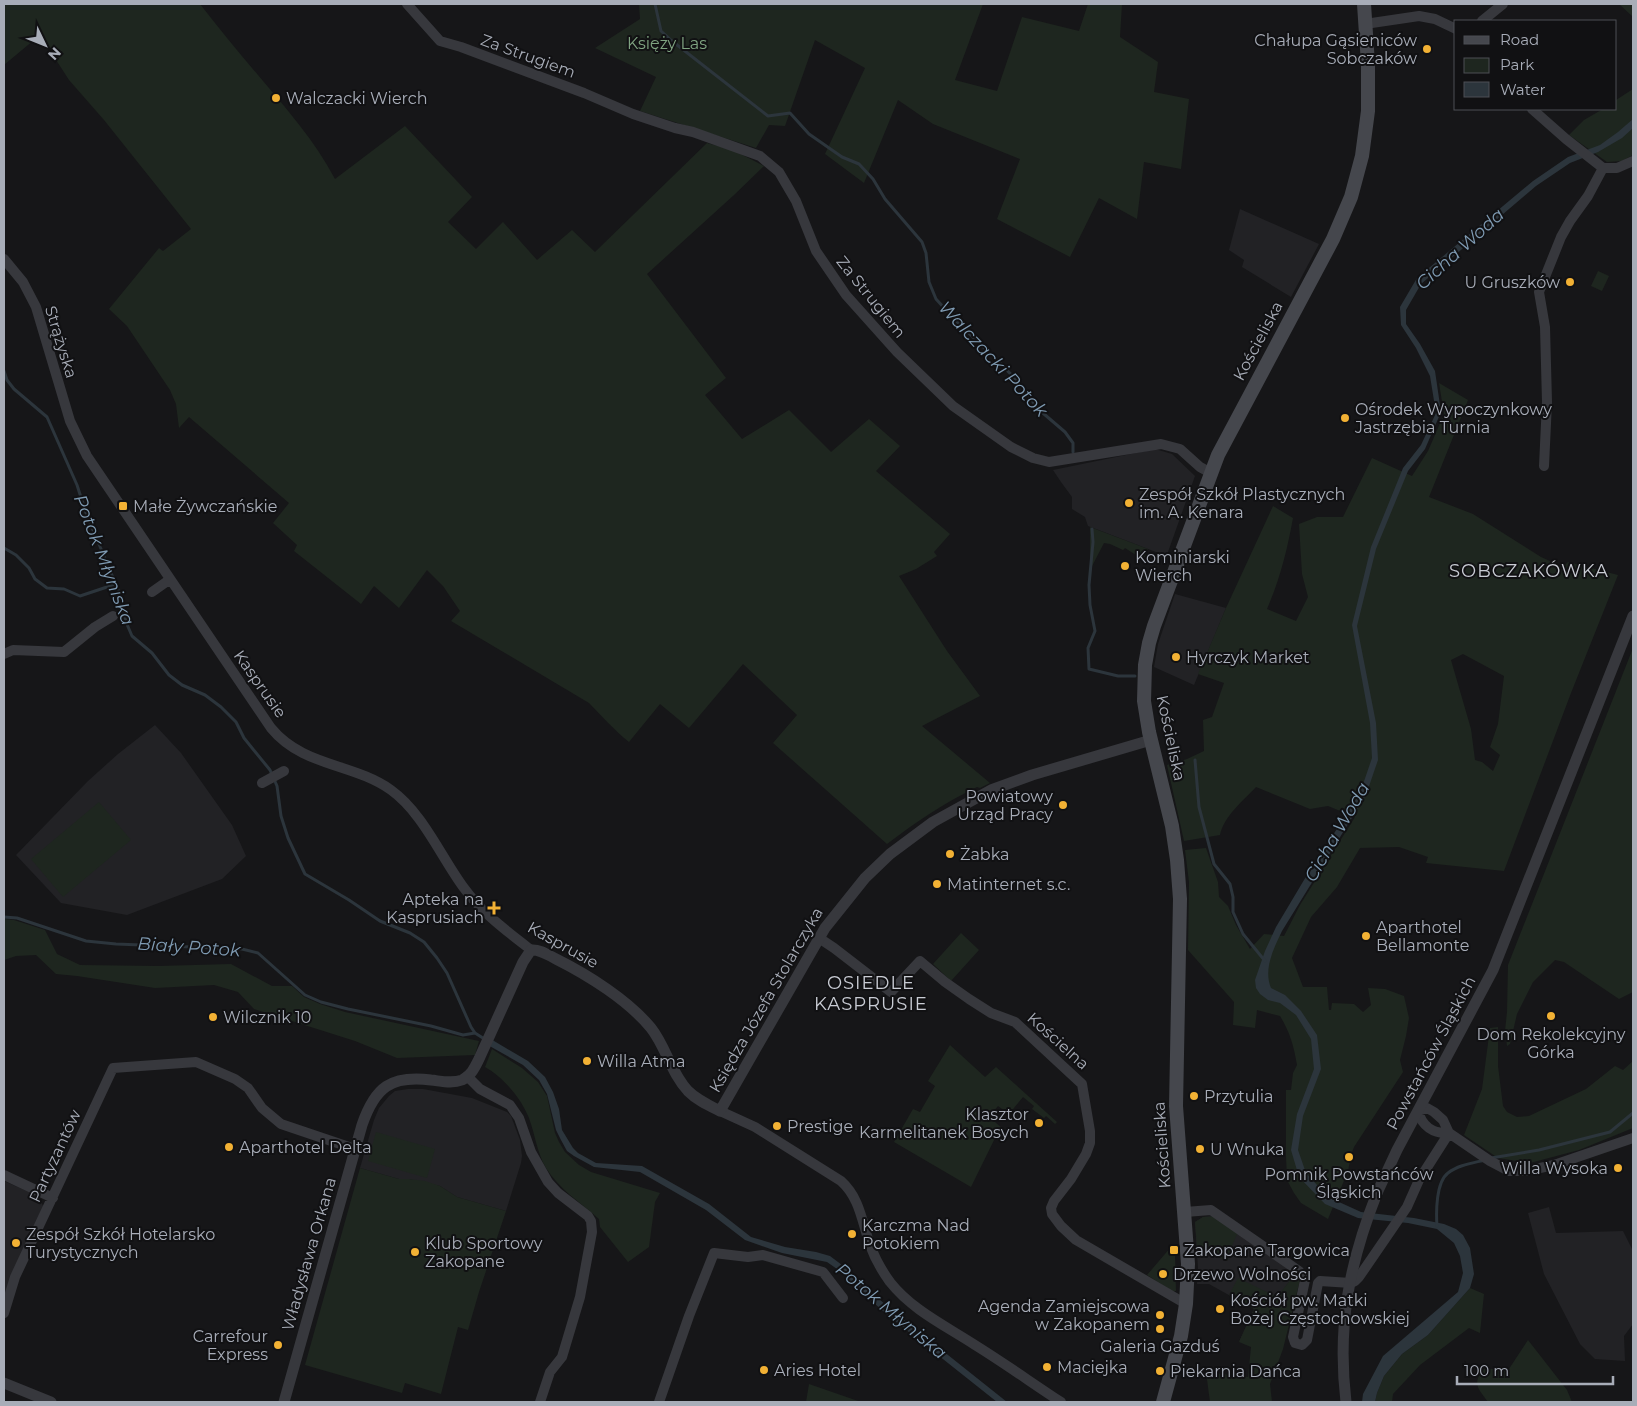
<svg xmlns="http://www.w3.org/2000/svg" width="1637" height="1406" viewBox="0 0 1637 1406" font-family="Montserrat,sans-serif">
<rect width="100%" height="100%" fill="#161618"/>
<path fill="#222225" d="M1240 209 1319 244 1291 297 1242 267 1244 260 1229 250Z
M1155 449 1172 454 1195 476 1168 552 1169 557 1088 526 1085 517 1072 509V497L1061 482 1053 470Z
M1175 594 1226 608 1194 685 1154 667 1158 644Z
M155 725 181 753 232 825 246 856 222 879 127 915 61 903 16 855 88 781 118 754Z
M408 1089H423L472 1098 507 1112 511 1116 520 1140 522 1156 521 1163 506 1211 457 1197 440 1186 409 1179H399L360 1168 374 1120 379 1108 389 1096 395 1091Z
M4 1181 36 1195 44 1207 4 1301Z
M1549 1207 1556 1233 1623 1231 1633 1251V1324L1624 1336 1625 1361 1595 1359 1580 1344 1544 1274 1528 1213Z
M1215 1216 1259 1246 1295 1274 1272 1305 1239 1342 1254 1309 1209 1284H1197L1198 1268 1195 1222 1203 1217Z"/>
<path fill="#1e261f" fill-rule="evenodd" d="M4 4H200C219 28 238 52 258 75 286 108 315 141 335 179L405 126 472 197 448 222 476 249 503 222 537 260 572 230 595 252 707 143 733 150 764 166 734 195 647 274 726 378 705 395 742 439 789 410 831 452 869 419 900 446 876 471 950 534 934 552 937 556 916 569 899 576 947 651 980 696 922 726 990 783 980 788 977 787C944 803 916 822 887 844L773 743 797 715 743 664 689 728 660 704 629 742C614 730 602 716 589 703L451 621 460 611 443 586 427 570 399 608 374 586 361 604 294 551 297 545 273 523 289 503 189 417 179 428 176 404 170 390 127 326 109 309 159 248 163 251 191 229 104 120 69 80 40 35 4 65Z
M639 4H983L955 80 997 91 1022 17 1079 31 1088 4H1122L1120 37 1158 62 1154 92 1189 99 1181 169 1144 162 1137 219 1099 198 1070 257 997 219 1020 159 933 124 898 100 864 183 825 154 865 68 815 40 785 126 769 125 756 148 640 111 656 77 595 48 640 19Z
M1619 4H1633V17Z
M1633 89V155L1622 161 1607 162 1569 135 1584 120 1603 109H1616V100Z
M1598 271 1609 276 1602 291 1591 286Z
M1439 383 1468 400 1429 497 1473 514 1541 557 1563 567 1568 562 1618 575 1571 693 1504 871 1426 863 1428 857 1399 847 1360 848 1337 887 1311 917 1292 958 1303 987H1327L1329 1010H1331L1332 1003 1354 1004 1363 1012 1371 1005 1368 988 1385 989 1404 996 1409 1018 1406 1036 1400 1060 1403 1072 1354 1147 1351 1155 1349 1154 1346 1158 1350 1161 1348 1171 1328 1219 1301 1203 1294 1193 1287 1180 1286 1156V1090H1291L1293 1073 1297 1065C1294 1047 1290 1032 1280 1016L1257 1010 1255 1028 1233 1025 1234 1002 1188 950 1189 882 1185 850 1206 848 1218 882 1219 897 1228 906 1236 925 1250 949 1264 934 1284 936 1300 905 1355 817 1328 806 1310 809 1256 787C1243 801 1224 816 1220 835L1184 841 1167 765 1187 759 1204 751 1203 720 1212 717 1224 683 1198 674 1226 608 1273 506 1293 518C1287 551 1280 579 1267 609L1296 621 1308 597 1302 574 1299 524 1317 517H1343L1372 458 1412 476 1428 451 1444 414ZM1463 654 1504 676 1498 724 1490 747 1500 755 1493 771 1482 762 1475 760 1471 729 1451 660Z
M1090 527 1148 549 1145 557H1139L1125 548 1123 550 1110 544 1104 543 1090 570Z
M1633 648V992L1619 999 1564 962 1555 960 1533 982 1517 1014 1510 1044 1507 1046 1505 1031 1507 1012 1508 965Z
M99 802 131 840 63 897 31 859Z
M4 919 14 920 45 930 57 954 80 965 158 966 231 964 272 986H292L304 997 320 1004 345 1012 479 1041 475 1055 397 1058 355 1041 254 1009 238 992 214 985 155 988 77 976 56 974 36 955 16 956 4 960Z
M961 933 979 950 951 981 933 964Z
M1498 1027V1066L1503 1106 1507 1112 1517 1117 1529 1116 1586 1089 1615 1066 1623 1070 1633 1061V1128L1579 1150 1530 1163 1498 1158 1464 1135 1482 1089 1490 1028Z
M950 1045 985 1077 996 1067 1057 1122 1055 1124 1046 1116 1044 1118 1032 1109 1034 1106 1023 1097 1009 1114 998 1106 989 1117 1002 1128 998 1132 971 1187 894 1142 913 1109 920 1112 935 1086 928 1081Z
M492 1049 522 1068 538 1082 547 1096 555 1133 559 1142 565 1152 579 1165 591 1172 660 1193 655 1202 649 1247 628 1262 600 1227 599 1219C581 1203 559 1189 546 1168 537 1153 535 1134 529 1118 521 1098 503 1077 485 1067Z
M376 1132 435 1149 427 1178 368 1161Z
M360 1168 399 1179H409L425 1181 440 1186 457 1197 506 1211 479 1292 468 1330 458 1327 441 1394 405 1383 402 1393 305 1365Z
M1215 1216 1238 1232 1228 1255 1229 1258 1227 1261 1197 1248 1195 1222 1203 1217Z
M1171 1247 1172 1255H1175L1176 1291H1172L1147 1275Z
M1295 1274 1300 1280 1283 1349 1270 1384 1272 1402H1210L1206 1372 1248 1377 1251 1347 1239 1342 1254 1309 1229 1295 1238 1278 1277 1297Z
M1470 1288 1484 1294 1480 1333 1469 1328 1420 1365 1393 1394 1392 1402H1375L1377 1393 1384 1376 1402 1354 1428 1335Z
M1528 1340 1567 1390 1572 1402H1488C1479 1389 1471 1384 1484 1369H1501L1507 1372Z
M809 1384 861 1402H806Z"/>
<path fill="#2c353c" d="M1633 119V128L1622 138 1598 152 1570 163 1536 186 1421 284 1406 310V324L1420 344 1435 371 1441 412 1425 449 1408 471 1376 549 1357 626 1376 723 1378 760 1366 795 1282 931C1274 948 1263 969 1271 988L1285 995 1301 1011 1317 1035 1321 1069 1303 1116 1298 1150 1306 1173 1328 1197 1361 1212 1414 1218 1444 1224 1456 1229 1463 1235 1470 1248 1474 1274 1470 1288 1428 1335 1402 1354 1384 1376 1377 1393 1375 1402H1362L1363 1394 1383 1356 1458 1292 1463 1273 1460 1256 1454 1243 1437 1229 1408 1223 1358 1218 1325 1204 1299 1177 1291 1150 1297 1114 1314 1069 1311 1039 1296 1015 1280 1003 1268 1000 1260 994 1256 988 1255 980 1265 951 1276 927 1304 880 1360 793 1372 758 1370 723 1352 625 1371 547 1403 468 1421 445 1436 413 1430 376 1416 348 1401 325 1400 307 1417 278 1533 181 1568 157 1600 145 1618 132Z
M489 1038 528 1061 545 1077 553 1092 559 1109 562 1130 573 1148 578 1153 596 1163 642 1166 709 1204 751 1237 785 1247 816 1252 830 1256 842 1265 889 1308 1007 1402H997L885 1313 837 1269 827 1262 782 1253 745 1240 706 1210 640 1172 594 1167 574 1156 567 1151 561 1140 556 1130 547 1094 539 1080 523 1065 486 1044Z"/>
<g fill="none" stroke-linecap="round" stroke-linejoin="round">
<path stroke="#2c353c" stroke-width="3" d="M655 4 661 31 672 41 768 116 790 113 809 134 842 157 859 164 873 179 885 199 922 242 926 253 929 282 936 299 955 320 1000 363 1023 387 1037 408 1065 432 1073 443V452
M4 371 7 380 14 389 47 417 77 485 86 513 119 592 126 622 132 636 152 653 169 675 182 685 205 695 221 707 236 722 244 738 270 770 277 786 281 816 288 838 305 874 349 900 380 921 410 933 424 942 437 958 447 973 471 1027 475 1033 486 1040
M1092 529 1093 542 1089 585 1090 605 1095 631 1088 648 1089 669 1118 676H1135
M4 548 16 555 29 568 35 579 47 588 64 589 80 596 116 584
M1195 760 1199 807 1214 864 1230 884 1233 897V912L1243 934 1265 961
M4 917 17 918 86 941 116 944 242 949 258 953 305 995 321 1002 348 1009 431 1026 463 1035 475 1033
M1491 1158 1539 1150 1610 1132 1633 1113
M1437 1226C1436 1212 1436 1182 1448 1173 1458 1165 1473 1163 1485 1160"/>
<path stroke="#37383d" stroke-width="10" d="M407 4 440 41 461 47 584 93 633 114 675 128 693 132 760 156 779 172 796 201 816 251 846 295 897 352 953 406 1011 447 1033 458 1049 462 1161 444 1180 449 1200 467 1211 473
M1482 21 1503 4
M1365 24 1419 16 1435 19 1456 29
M1532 109 1566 139 1603 168H1617L1633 161
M4 259 23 282 36 307 70 421 87 456 271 728C303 767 353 763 391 790 423 813 441 857 464 888 482 913 507 931 531 950
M1544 466 1547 402 1545 327 1539 292 1561 237 1570 221 1588 196 1603 168
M152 592 169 580
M4 654 13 650 64 652 95 627 113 616
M262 783 284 771
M819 938 834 948 891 992 920 961 945 982 969 999 991 1013 1015 1022 1082 1084 1090 1131V1143L1086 1154 1071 1179 1054 1201 1051 1208 1052 1214 1061 1226 1076 1240 1186 1304
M467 1076 480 1089 510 1105 519 1118 531 1152 548 1182 558 1193 588 1216 591 1221 592 1232 580 1297 562 1357 550 1372 540 1402
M720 1111 755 1127 841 1181C860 1198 862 1222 870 1245 875 1259 882 1271 890 1282 912 1310 946 1326 975 1345 1004 1363 1032 1383 1061 1402
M1449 1133C1433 1134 1422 1126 1418 1111L1427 1108 1434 1112 1443 1120 1449 1133 1490 1161 1509 1171H1526L1554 1165 1633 1138
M4 1175 53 1198
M1185 1212 1211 1210 1299 1271 1305 1280 1293 1337 1295 1343 1302 1345 1307 1340 1318 1283 1320 1281 1351 1283 1355 1281 1359 1277 1407 1207 1419 1180 1449 1133
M4 1313 15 1277 113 1068 196 1062 235 1079 248 1088 262 1108 281 1124 355 1149
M659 1402 689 1316 714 1253 748 1257 763 1255 823 1272 843 1298"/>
<path stroke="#37383d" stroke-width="11" d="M1377 1193 1397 1150 1493 970 1633 616
M4 1383 51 1402
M284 1402 362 1125C375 1087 391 1075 431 1080 441 1081 452 1084 462 1080 471 1076 475 1067 479 1059L523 962 531 950C540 949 548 955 556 959 588 975 628 1000 651 1028 666 1047 671 1073 688 1091 697 1100 708 1105 720 1111L825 928 865 878 890 854 933 822 991 790 1032 775 1151 740"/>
<path stroke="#45474d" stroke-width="14" d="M1163 1402 1181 1336 1186 1304 1188 1264 1176 1106 1180 899 1177 860 1172 826 1149 732 1144 701 1145 665 1149 643 1154 626 1218 455 1333 239 1351 197 1362 156 1368 111V64L1364 4"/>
<path stroke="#37383d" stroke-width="11" d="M1346 1402C1337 1326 1349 1264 1377 1193"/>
</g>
<g fill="#f2b134" stroke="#111113" stroke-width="2">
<circle cx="1427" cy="49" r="5"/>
<circle cx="276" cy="98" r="5"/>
<circle cx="1570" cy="282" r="5"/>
<circle cx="1345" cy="418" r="5"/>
<circle cx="1129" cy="503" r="5"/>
<rect x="118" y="501" width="10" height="10" rx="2.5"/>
<circle cx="1125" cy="566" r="5"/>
<circle cx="1176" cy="657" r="5"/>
<circle cx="1063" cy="805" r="5"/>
<circle cx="950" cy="854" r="5"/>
<circle cx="937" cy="884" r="5"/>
<path d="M491.5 900.5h5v5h5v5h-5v5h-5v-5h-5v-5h5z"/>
<circle cx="1366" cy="936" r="5"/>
<circle cx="1551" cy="1016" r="5"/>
<circle cx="213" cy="1017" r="5"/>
<circle cx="587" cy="1061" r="5"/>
<circle cx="1194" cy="1096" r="5"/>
<circle cx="1039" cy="1123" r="5"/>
<circle cx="777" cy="1126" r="5"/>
<circle cx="229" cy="1147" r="5"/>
<circle cx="1200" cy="1149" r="5"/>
<circle cx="1349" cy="1157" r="5"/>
<circle cx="1618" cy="1168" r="5"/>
<circle cx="852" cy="1234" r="5"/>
<circle cx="16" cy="1243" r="5"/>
<rect x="1169" y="1245" width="10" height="10" rx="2.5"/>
<circle cx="415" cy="1252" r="5"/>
<circle cx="1163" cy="1274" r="5"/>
<circle cx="1220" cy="1309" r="5"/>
<circle cx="1160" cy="1315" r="5"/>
<circle cx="1160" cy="1329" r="5"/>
<circle cx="278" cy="1345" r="5"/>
<circle cx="1047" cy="1367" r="5"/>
<circle cx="764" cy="1370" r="5"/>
<circle cx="1160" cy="1371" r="5"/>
</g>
<g text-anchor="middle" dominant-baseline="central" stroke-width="4" stroke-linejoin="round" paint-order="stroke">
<g font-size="16" fill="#a8adb8" stroke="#111113" text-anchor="start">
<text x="1417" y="40" text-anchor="end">Chałupa Gąsieniców<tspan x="1417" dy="18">Sobczaków</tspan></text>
<text x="286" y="98">Walczacki Wierch</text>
<text x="1560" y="282" text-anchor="end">U Gruszków</text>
<text x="1355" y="409">Ośrodek Wypoczynkowy<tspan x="1355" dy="18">Jastrzębia Turnia</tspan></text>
<text x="1139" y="494">Zespół Szkół Plastycznych<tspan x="1139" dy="18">im. A. Kenara</tspan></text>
<text x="133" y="506">Małe Żywczańskie</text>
<text x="1135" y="557">Kominiarski<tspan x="1135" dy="18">Wierch</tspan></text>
<text x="1186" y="657">Hyrczyk Market</text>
<text x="1053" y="796" text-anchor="end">Powiatowy<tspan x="1053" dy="18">Urząd Pracy</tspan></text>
<text x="960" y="854">Żabka</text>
<text x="947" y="884">Matinternet s.c.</text>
<text x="484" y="899" text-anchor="end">Apteka na<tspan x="484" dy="18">Kasprusiach</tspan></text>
<text x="1376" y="927">Aparthotel<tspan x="1376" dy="18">Bellamonte</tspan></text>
<text x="223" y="1017">Wilcznik 10</text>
<text x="1551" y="1034" text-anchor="middle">Dom Rekolekcyjny<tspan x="1551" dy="18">Górka</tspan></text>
<text x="597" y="1061">Willa Atma</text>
<text x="1204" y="1096">Przytulia</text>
<text x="1029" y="1114" text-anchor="end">Klasztor<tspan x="1029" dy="18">Karmelitanek Bosych</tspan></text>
<text x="787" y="1126">Prestige</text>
<text x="239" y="1147">Aparthotel Delta</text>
<text x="1210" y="1149">U Wnuka</text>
<text x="1608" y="1168" text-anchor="end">Willa Wysoka</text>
<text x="1349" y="1174" text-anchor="middle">Pomnik Powstańców<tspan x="1349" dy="18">Śląskich</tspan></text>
<text x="862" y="1225">Karczma Nad<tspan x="862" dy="18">Potokiem</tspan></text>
<text x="26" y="1234">Zespół Szkół Hotelarsko<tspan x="26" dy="18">Turystycznych</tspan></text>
<text x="425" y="1243">Klub Sportowy<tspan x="425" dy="18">Zakopane</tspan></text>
<text x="1184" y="1250">Zakopane Targowica</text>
<text x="1173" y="1274">Drzewo Wolności</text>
<text x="1230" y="1300">Kościół pw. Matki<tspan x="1230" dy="18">Bożej Częstochowskiej</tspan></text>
<text x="1150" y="1306" text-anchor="end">Agenda Zamiejscowa<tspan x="1150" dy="18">w Zakopanem</tspan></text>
<text x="268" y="1336" text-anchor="end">Carrefour<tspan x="268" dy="18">Express</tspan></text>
<text x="1160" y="1346" text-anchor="middle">Galeria Gazduś</text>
<text x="1057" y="1367">Maciejka</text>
<text x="774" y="1370">Aries Hotel</text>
<text x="1170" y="1371">Piekarnia Dańca</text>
</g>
<g font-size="16" fill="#7fa381" stroke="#111113">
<text x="667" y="43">Księży Las</text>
</g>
<g font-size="16" fill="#a8adb8" stroke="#111113">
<text transform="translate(528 56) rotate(20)">Za Strugiem</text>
<text transform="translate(871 297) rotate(51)">Za Strugiem</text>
<text transform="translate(1258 341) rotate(-62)">Kościeliska</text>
<text transform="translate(61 342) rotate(73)">Strążyska</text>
<text transform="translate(260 684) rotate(55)">Kasprusie</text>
<text transform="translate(1171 738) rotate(78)">Kościeliska</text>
<text transform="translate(563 945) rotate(29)">Kasprusie</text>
<text transform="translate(766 1000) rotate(-60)">Księdza Józefa Stolarczyka</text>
<text transform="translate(1058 1041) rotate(42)">Kościelna</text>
<text transform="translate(1431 1053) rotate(-62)">Powstańców Śląskich</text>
<text transform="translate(1162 1145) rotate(-94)">Kościeliska</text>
<text transform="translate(55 1156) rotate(-65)">Partyzantów</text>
<text transform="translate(309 1254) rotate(-74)">Władysława Orkana</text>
</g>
<g font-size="18" font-style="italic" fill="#7f9bb3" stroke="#111113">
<text transform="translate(1460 249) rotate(-42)">Cicha Woda</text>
<text transform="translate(993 359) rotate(47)">Walczacki Potok</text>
<text transform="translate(104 560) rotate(69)">Potok Młyniska</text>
<text transform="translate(1337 832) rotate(-60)">Cicha Woda</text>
<text transform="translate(189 947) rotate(4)">Biały Potok</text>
<text transform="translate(891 1311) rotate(40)">Potok Młyniska</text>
</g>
<g font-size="18" letter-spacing="1" fill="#c9ccd4" stroke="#111113">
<text x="1529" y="571">SOBCZAKÓWKA</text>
<text x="871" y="983">OSIEDLE<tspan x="871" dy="21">KASPRUSIE</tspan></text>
</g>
</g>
<rect width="1637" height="1406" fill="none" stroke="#a8adb8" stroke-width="10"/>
<rect x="1454" y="20" width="162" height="90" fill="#111113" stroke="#4d4f55"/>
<rect x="1464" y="36" width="25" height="8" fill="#45474d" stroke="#4d4f55"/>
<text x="1500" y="45" font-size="15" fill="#a8adb8">Road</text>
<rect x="1464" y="58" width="25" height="15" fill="#1e261f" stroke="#4d4f55"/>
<text x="1500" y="70" font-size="15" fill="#a8adb8">Park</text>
<rect x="1464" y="82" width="25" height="15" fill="#2c353c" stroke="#4d4f55"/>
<text x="1500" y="95" font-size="15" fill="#a8adb8">Water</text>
<g transform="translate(45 45) rotate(133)" stroke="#111113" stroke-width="4" paint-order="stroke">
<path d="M0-4L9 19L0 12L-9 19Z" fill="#a8adb8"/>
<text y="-8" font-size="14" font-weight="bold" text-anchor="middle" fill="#a8adb8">N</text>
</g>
<path d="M1457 1376v8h156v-8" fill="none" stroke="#a8adb8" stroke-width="2.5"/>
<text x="1464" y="1376" font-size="15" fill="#a8adb8" stroke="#111113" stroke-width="4" paint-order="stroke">100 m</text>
</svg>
